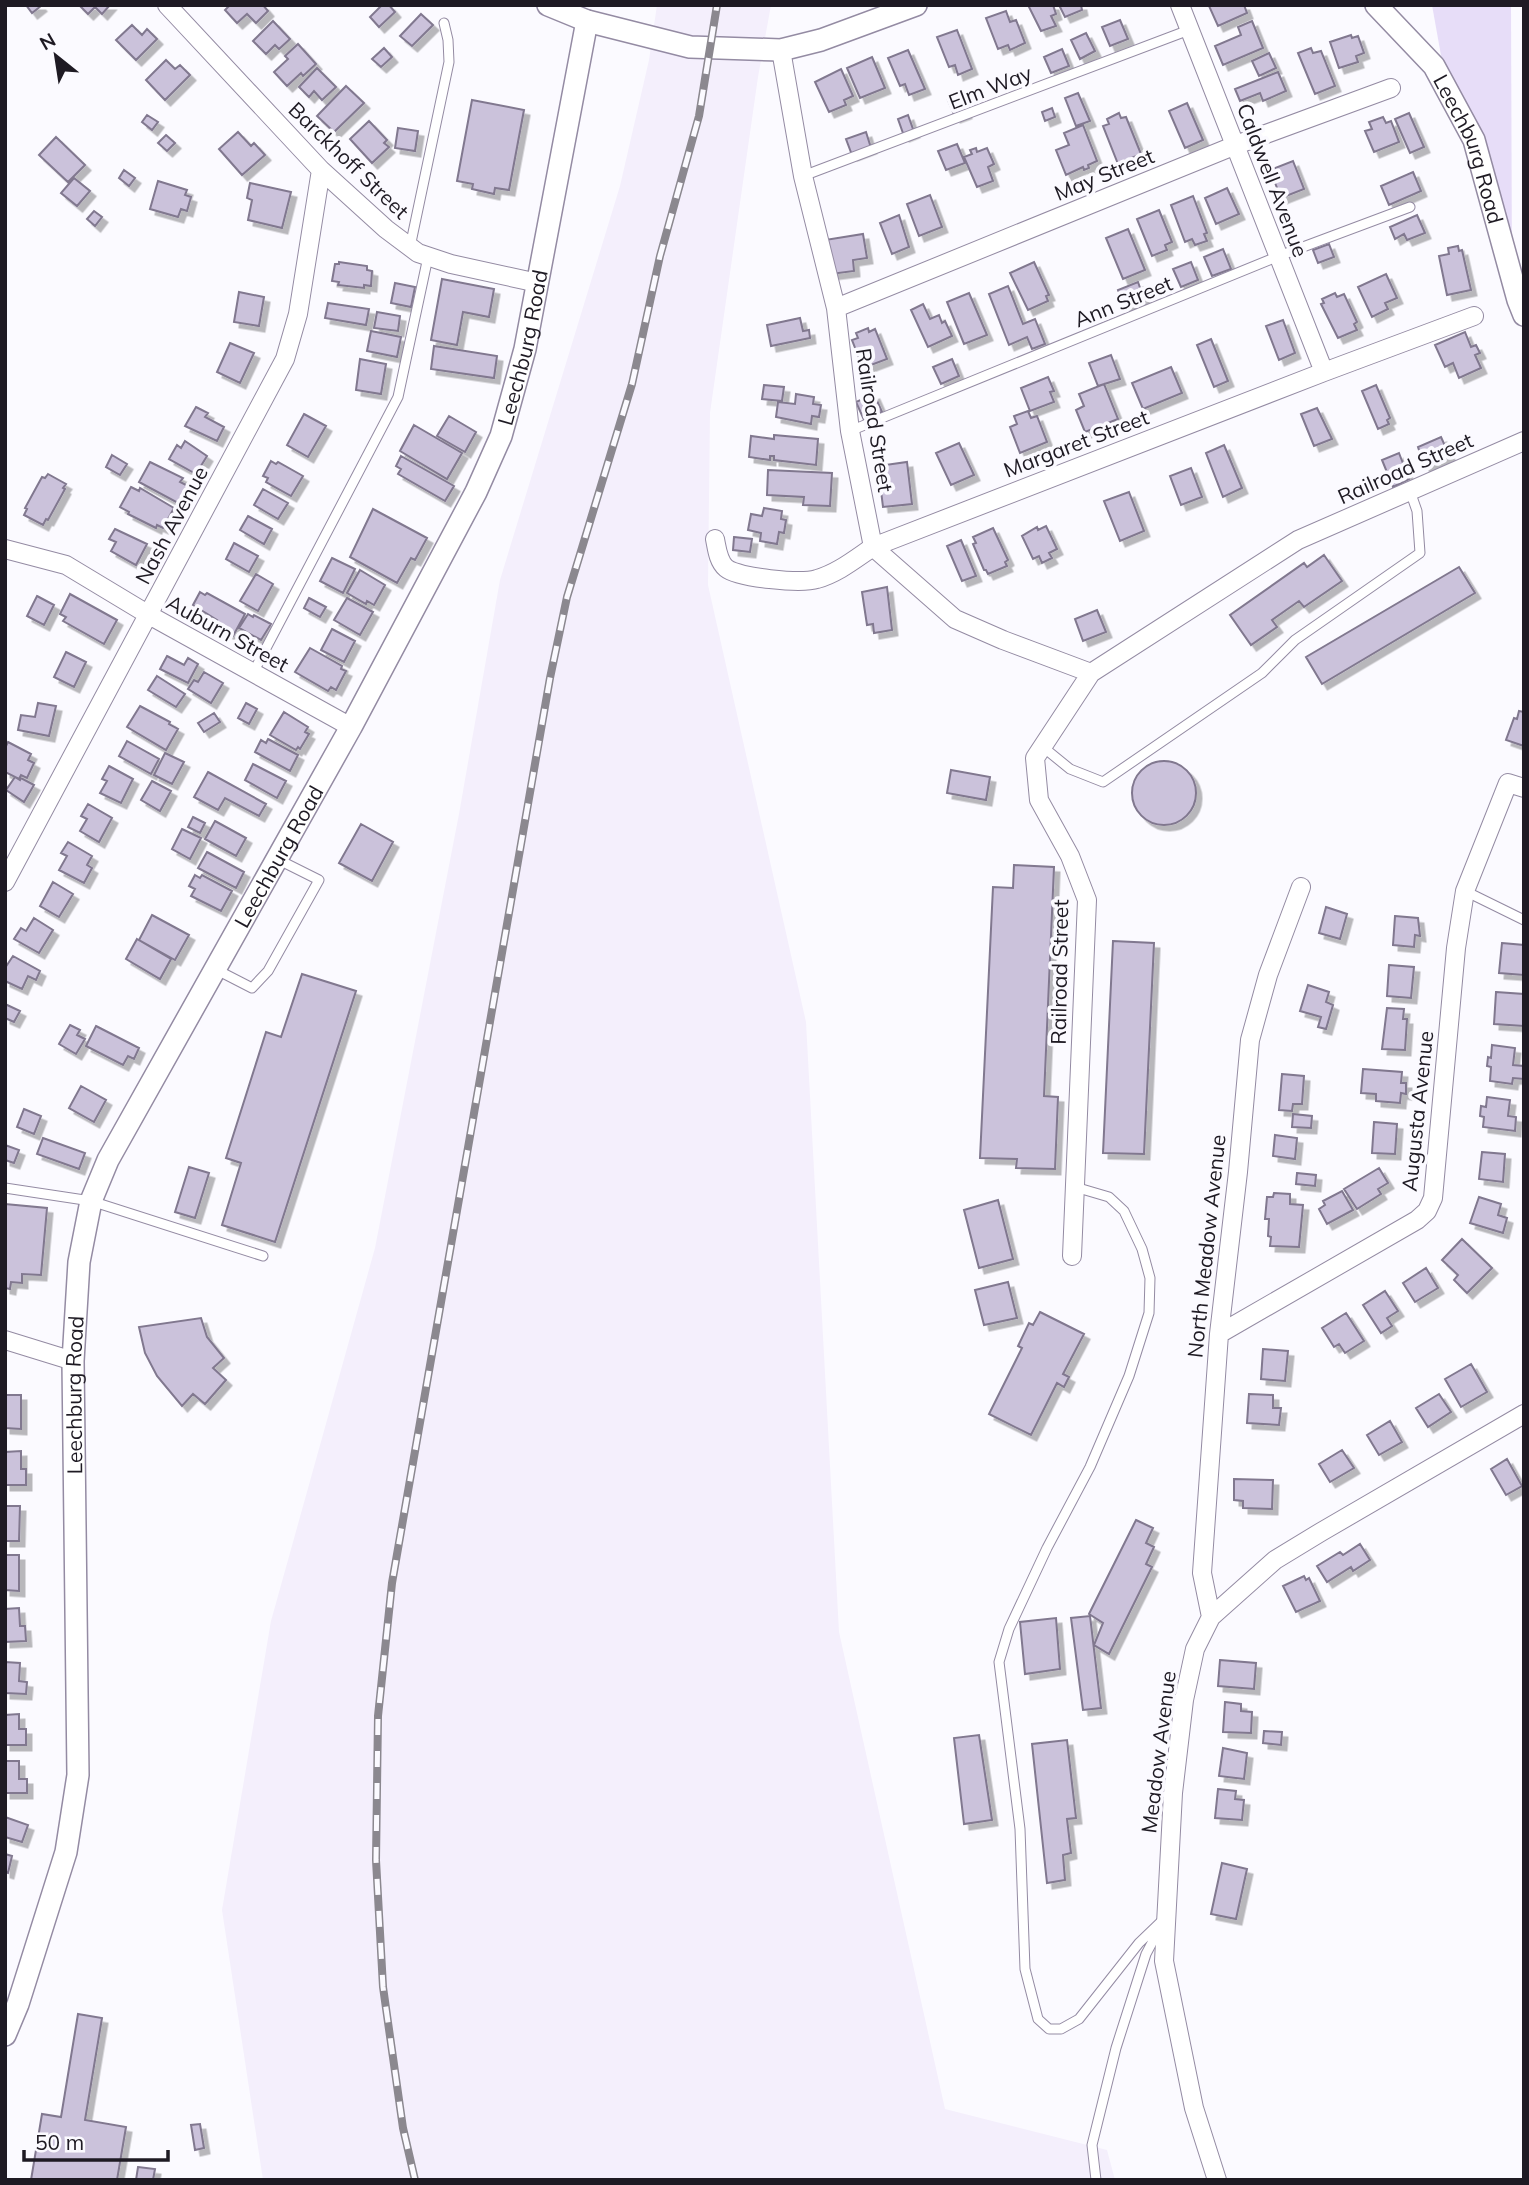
<svg xmlns="http://www.w3.org/2000/svg" width="1529" height="2185" viewBox="0 0 1529 2185" font-family="Mulish,sans-serif">
<defs>
<filter id="shadow"><feDropShadow dx="5.5" dy="5.5" stdDeviation="0" flood-color="#0004"/></filter>
</defs>
<rect width="100%" height="100%" fill="#fbfaff"/>
<path fill="#f4effc" d="M657 5H771L758 77 710 413 708 585 806 1022 839 1632 945 2109 1107 2150 1115 2180H263L222 1910 271 1621 375 1248 459 814 500 580 620 186 649 60Z"/>
<path fill="#e7ddf8" d="M1432 5H1511L1512 281 1447 89Z"/>
<path fill="#cbc2db" stroke="#81788f" stroke-width="2" filter="url(#shadow)" d="M26 5H40L41 6 32 13Z
M79 5H110L102 14 95 7 88 14Z
M230 5H263L268 11 256 23 247 14 237 23 225 10Z
M382 5H389L395 12 379 27 370 17Z
M1028 5H1053L1056 14 1051 16 1056 26 1041 31Z
M1059 5H1081L1082 10 1065 17Z
M1244 5 1247 13 1218 26 1209 6Z
M1006 11 1010 22 1016 20 1025 43 1010 50 1008 45 998 49 986 18Z
M421 14 433 25 412 46 400 36Z
M1120 20 1128 39 1110 46 1102 27Z
M273 21 290 39 279 49 275 45 266 54 253 41Z
M1252 21 1263 48 1223 65 1215 46 1241 35 1238 27Z
M132 25 142 35 147 29 157 39 136 60 116 40Z
M957 30 972 69 958 75 955 65 949 67 937 37Z
M1086 33 1095 51 1080 59 1071 40Z
M1351 35 1352 38 1358 36 1364 53 1356 56 1358 62 1339 68 1330 42Z
M298 44 316 64 303 76 301 73 287 86 274 72 288 59 285 56Z
M384 48 392 57 381 67 372 59Z
M1311 48 1313 53 1321 51 1335 86 1315 94 1298 53Z
M1062 49 1069 66 1051 73 1044 57Z
M908 50 925 89 909 95 905 84 900 86 888 58Z
M1269 53 1276 68 1259 76 1252 61Z
M872 57 885 88 860 98 847 68Z
M166 60 175 69 180 65 190 75 165 100 146 80Z
M317 68 336 87 322 100 314 91 309 97 299 87Z
M841 69 853 96 844 100 846 105 829 112 815 82Z
M1278 72 1286 91 1263 101 1260 93 1240 101 1235 89Z
M346 86 364 103 334 132 317 116Z
M1078 93 1090 121 1076 126 1065 98Z
M959 96 966 113 955 117 948 100Z
M472 100 524 110 509 190 495 188 494 194 472 189 473 184 457 181Z
M1187 103 1203 140 1185 148 1169 111Z
M1052 108 1055 117 1045 121 1042 112Z
M1119 113 1121 118 1126 117 1141 154 1118 164 1103 126 1109 124 1107 119Z
M1409 113 1424 147 1410 153 1395 119Z
M147 115 158 122 152 130 142 122Z
M908 115 914 132 904 136 898 119Z
M1383 117 1386 123 1391 121 1399 142 1374 152 1365 131 1372 129 1369 122Z
M369 121 387 140 384 143 389 147 372 163 350 139Z
M1083 125 1097 161 1088 165 1089 168 1084 170 1083 167 1066 175 1056 150 1069 145 1064 133Z
M398 128 418 131 415 151 395 148Z
M238 132 251 146 254 143 265 155 242 175 219 149Z
M866 132 871 148 852 155 846 139Z
M166 135 175 143 167 151 158 143Z
M56 137 85 165 68 182 39 155Z
M957 144 965 163 946 170 938 151Z
M976 148 977 152 987 148 994 164 988 167 993 181 977 187 964 157 972 154 970 150Z
M1293 161 1304 189 1281 198 1270 170Z
M124 170 135 178 129 186 119 178Z
M1413 172 1421 191 1389 205 1381 186Z
M74 178 90 191 77 206 61 193Z
M158 181 187 190 185 195 191 197 187 211 181 209 178 217 150 209Z
M250 183 291 192 282 228 248 220 252 200 247 198Z
M1227 188 1239 214 1216 224 1205 198Z
M930 195 942 227 919 236 907 204Z
M1193 196 1207 233 1204 234 1207 241 1195 245 1192 239 1185 242 1171 205Z
M1159 210 1172 242 1165 245 1167 250 1152 256 1137 219Z
M94 211 102 217 95 226 87 219Z
M899 215 909 247 892 254 880 223Z
M1417 215 1425 233 1407 240 1404 234 1395 239 1390 227Z
M1128 229 1145 270 1123 279 1106 238Z
M863 234 867 258 853 260 854 271 831 274 825 240Z
M1329 244 1334 257 1318 263 1313 250Z
M1458 246 1459 251 1462 250 1471 290 1447 295 1439 256 1449 254 1448 248Z
M1223 249 1231 269 1212 276 1204 257Z
M339 262 367 266V270L372 271 371 286 364 285V288L338 285 339 282 332 281 335 264H339Z
M1034 262 1049 295 1046 296 1048 301 1028 310 1010 273Z
M1191 262 1198 280 1181 287 1173 269Z
M1386 274 1397 298 1385 303 1388 309 1372 317 1358 287Z
M442 279 494 289 489 317 463 312 457 345 431 340Z
M1138 282 1145 302 1125 309 1118 290Z
M395 283 415 287 411 307 391 303Z
M1008 286 1023 324 1035 319 1045 344 1032 349 1027 337 1009 345 989 294Z
M239 292 264 297 259 326 234 322Z
M969 293 987 335 964 344 947 302Z
M1335 293 1337 297 1344 294 1357 322 1354 324 1357 330 1338 338 1321 304 1324 303 1322 299Z
M328 303 369 309 366 325 325 318Z
M923 304 930 319 939 315 942 323 945 321 952 336 928 347 911 310Z
M377 312 400 316 398 331 374 328Z
M800 318 803 331 809 330 810 338 771 346 767 325Z
M1283 320 1295 353 1279 360 1266 326Z
M868 328 869 332 875 329 887 359 863 368 852 340 858 338 856 333Z
M371 331 401 337 397 357 367 351Z
M1465 332 1471 347 1476 345 1480 353 1475 355 1481 368 1459 378 1453 363 1445 367 1435 345Z
M1211 339 1228 381 1214 387 1197 345Z
M230 343 254 353 240 383 217 372Z
M434 346 497 356 494 378 431 369Z
M1111 355 1120 379 1098 386 1089 363Z
M360 359 386 364 381 394 356 390Z
M952 359 959 376 941 384 933 367Z
M1171 367 1182 393 1143 409 1132 383Z
M1048 377 1054 391 1050 392 1054 402 1030 411 1021 388Z
M1104 384 1118 419 1085 432 1076 410 1084 406 1079 394Z
M764 385 784 387 782 401 762 399Z
M1376 385 1390 418 1387 420 1389 424 1378 429 1362 391Z
M796 394 814 397 813 404 821 405 819 417 812 416 811 424 776 417 778 402 795 404Z
M874 394 882 412 864 420 856 402Z
M196 407 208 413 205 417 224 427 217 441 185 426Z
M1317 408 1332 439 1314 446 1301 414Z
M1028 411 1031 418 1037 416 1047 442 1020 453 1010 427 1017 424 1014 416Z
M304 414 326 426 308 457 287 445Z
M449 416 476 432 465 452 437 436Z
M414 425 462 453 447 479 400 451Z
M774 435 818 439 816 465 774 460V456H770V460L749 457 751 436 774 439Z
M1441 437 1450 457 1425 468 1418 447Z
M185 441 207 456 196 474 169 459 177 445 181 448Z
M959 443 974 475 951 485 936 453Z
M1224 445 1242 488 1223 497 1206 453Z
M1399 453 1409 479 1393 487 1382 460Z
M112 455 127 464 120 475 106 467Z
M401 456 454 486 445 501 398 474 401 469 396 466Z
M271 461 276 464 278 462 303 476 291 496 266 482 268 478 263 476Z
M150 462 183 478 180 482 188 486 178 503 139 482Z
M907 462 912 504 883 507 878 466Z
M1191 468 1202 497 1181 505 1170 476Z
M768 470 832 473 830 506 803 505 804 497 767 495Z
M48 474 66 484 63 488 65 489 48 520 46 519 43 525 24 515 27 509 25 508 42 477 45 478Z
M131 487 139 491 140 488 174 508 163 528 157 525 156 528 128 514 129 512 120 507Z
M263 489 288 503 278 519 254 505Z
M1129 492 1144 531 1120 541 1104 501Z
M764 508 782 511 781 519 786 520 784 533 779 532 777 544 760 541 761 533 748 530 751 514 762 516Z
M373 509 427 538 415 560 411 558 397 583 350 557Z
M248 516 272 529 264 544 240 530Z
M1046 526 1057 549 1049 553 1052 558 1042 563 1039 556 1033 559 1022 536 1037 527 1038 530Z
M993 528 1008 560 1005 562 1007 566 988 574 986 570H984L973 544 976 543 973 537Z
M115 529 147 544 136 565 111 551 116 542 109 539Z
M734 537 752 539 750 552 733 550Z
M961 540 976 576 962 581 947 546Z
M234 543 258 556 249 572 226 559Z
M1324 555 1342 581 1304 607 1299 601 1272 620 1277 627 1251 645 1230 615 1304 563 1307 567Z
M332 558 355 569 343 593 320 581Z
M1459 567 1475 593 1322 684 1306 657Z
M360 570 385 585 374 605 367 601 366 604 347 593Z
M256 574 273 584 258 611 240 601Z
M887 587 892 630 874 633 873 624 867 625 862 592Z
M200 592 205 595 207 593 245 614 233 636 214 625 217 620 193 605Z
M70 594 117 620 104 644 63 621 66 617 60 614Z
M37 596 54 605 44 625 27 616Z
M309 598 326 607 320 617 304 608Z
M347 598 373 612 360 635 334 620Z
M1097 610 1106 632 1083 641 1075 619Z
M248 614 253 617 254 615 271 624 261 640 239 628Z
M332 629 355 641 344 662 321 650Z
M310 648 342 666 341 669 346 671 336 690 331 687 328 691 295 672Z
M66 652 86 662 74 687 54 677Z
M167 656 184 665 188 658 198 664 188 683 160 669Z
M204 672 223 683 211 703 188 689 194 680 198 682Z
M157 676 185 694 176 707 148 690Z
M38 703 56 706 49 736 18 730 21 715 35 717Z
M246 703 257 709 249 724 238 718Z
M140 706 170 722 169 724 178 729 166 750 127 727Z
M1519 711 1524 712V746L1506 740 1514 718 1517 719Z
M284 712 308 727 305 732 309 734 300 749 298 747 296 750 270 735Z
M214 713 220 722 204 732 198 723Z
M268 739 298 755 290 771 255 752 261 740 266 743Z
M127 741 159 759 151 774 119 756Z
M8 742 31 754 28 760 34 763 27 778 21 775 19 779 5 772V748Z
M165 753 184 762 172 784 154 775Z
M1132 793a32 32 0 1 1 64 0a32 32 0 1 1-64 0Z
M253 764 286 781 277 798 245 780Z
M109 766 133 779 121 803 100 793 107 781 102 779Z
M951 770 990 777 986 800 947 793Z
M208 772 266 804 259 816 225 798 218 810 194 797Z
M15 777 20 780 21 778 34 785 24 802 6 790Z
M152 781 171 791 160 811 141 800Z
M88 804 112 818 99 842 80 831 87 819 81 816Z
M193 817 205 823 200 833 188 827Z
M215 821 246 838 236 856 205 839Z
M361 824 393 842 372 881 339 863Z
M182 829 201 838 190 859 172 849Z
M68 842 92 856 87 865 92 868 84 883 59 870 67 856 61 853Z
M207 852 244 872 236 888 198 868Z
M1014 865 1054 867 1044 1096 1058 1097 1055 1169 1016 1168 1017 1159 980 1158 993 887 1013 888Z
M195 875 200 878 202 875 232 891 221 911 191 896 195 889 189 886Z
M53 882 73 894 59 917 40 906Z
M1326 907 1347 914 1340 939 1319 933Z
M152 915 189 935 175 960 139 940Z
M1395 916 1418 918 1420 936 1415 935 1414 947 1393 945Z
M34 918 53 930 39 953 14 939 21 928 26 931Z
M137 939 171 959 160 979 126 959Z
M1113 941 1154 943 1144 1154 1103 1153Z
M1502 943 1524 945V975L1499 973Z
M13 956 40 971 36 980 28 976 22 989 5 981V968Z
M1389 965 1414 967 1411 998 1387 996Z
M302 974 356 991 275 1242 222 1225 241 1163 226 1158 266 1032 281 1037Z
M1308 985 1329 992 1326 1002 1333 1005 1326 1029 1318 1027 1321 1017 1300 1011Z
M1496 992 1524 994V1026L1494 1024Z
M5 1004 20 1011 14 1022 5 1018Z
M1387 1008 1404 1009 1403 1019H1407L1405 1050 1382 1049Z
M70 1025 80 1030 77 1035 85 1039 76 1054 59 1044Z
M96 1026 139 1048 134 1059 128 1056 123 1065 86 1046Z
M1492 1045 1515 1048 1513 1065 1524 1066V1079L1513 1078 1512 1084 1490 1081 1491 1067 1487 1066 1488 1057 1491 1058Z
M1363 1069 1402 1072 1401 1083H1406V1094L1401 1093 1400 1103 1376 1101V1094L1361 1093Z
M1282 1074 1304 1076 1302 1104H1293L1292 1111 1279 1110Z
M81 1086 106 1100 94 1122 69 1108Z
M1487 1097 1510 1100 1508 1116 1516 1117 1515 1131 1483 1127 1484 1117 1480 1116 1481 1106 1486 1107Z
M24 1109 41 1116 34 1134 17 1127Z
M1293 1114 1312 1116 1311 1128 1292 1127Z
M1374 1122 1397 1124 1395 1154 1372 1153Z
M1275 1135 1297 1138 1295 1159 1273 1156Z
M43 1138 85 1153 79 1169 37 1154Z
M5 1145 19 1150 14 1163 5 1160Z
M1482 1152 1505 1154 1503 1182 1479 1179Z
M189 1167 209 1173 195 1218 175 1212Z
M1379 1168 1388 1183 1378 1189 1381 1194 1357 1209 1344 1189Z
M1297 1173 1316 1175 1315 1186 1296 1184Z
M1342 1191 1353 1210 1327 1224 1319 1209 1325 1205 1323 1201Z
M1274 1193 1290 1194V1204L1303 1205 1299 1247 1270 1246 1271 1237 1268 1236 1269 1219H1265L1267 1197H1273Z
M1479 1197 1501 1204 1498 1215 1507 1218 1503 1233 1470 1223Z
M998 1200 1013 1259 979 1268 964 1210Z
M5 1204 47 1208 41 1275 22 1274V1283L11 1282 10 1289 5 1288Z
M1462 1239 1492 1268 1467 1293 1454 1280 1458 1275 1442 1260Z
M1426 1268 1438 1288 1415 1302 1403 1283Z
M1008 1282 1017 1318 984 1325 975 1290Z
M1385 1291 1398 1311 1387 1318 1392 1326 1381 1333 1363 1305Z
M1040 1312 1084 1334 1063 1374 1069 1377 1064 1387 1057 1383 1031 1435 989 1414 1022 1348 1018 1346 1029 1323 1033 1325Z
M1346 1313 1364 1341 1345 1353 1339 1344 1334 1347 1322 1328Z
M201 1318 207 1337 224 1358 213 1368 226 1380 205 1404 193 1394 182 1406 157 1376 145 1353 139 1327Z
M1263 1349 1288 1351 1285 1381 1261 1379Z
M1471 1364 1487 1392 1461 1407 1445 1379Z
M1249 1394 1273 1395V1408H1281L1279 1425 1247 1423Z
M1439 1394 1451 1412 1428 1427 1416 1408Z
M5 1395H21V1429L5 1428Z
M1390 1421 1402 1442 1379 1455 1367 1435Z
M1342 1450 1354 1468 1330 1482 1319 1464Z
M21 1451V1469H26V1485H5V1452Z
M1507 1459 1522 1486 1506 1495 1491 1469Z
M1234 1479 1273 1480 1272 1509 1243 1508V1501L1234 1500Z
M5 1506H20L19 1541H5Z
M1136 1520 1153 1528 1146 1543 1154 1547 1146 1564 1152 1567 1109 1654 1094 1645 1103 1623 1089 1614Z
M1360 1544 1370 1560 1353 1571 1351 1567 1327 1582 1317 1566 1340 1552 1343 1555Z
M5 1555H19V1591L5 1590Z
M1304 1576 1306 1580 1309 1578 1320 1601 1296 1612 1283 1586Z
M19 1608 20 1626H25L26 1641 5 1642V1609Z
M1090 1616 1101 1708 1083 1710 1071 1618Z
M1056 1618 1060 1669 1025 1674 1020 1622Z
M1220 1660 1256 1663 1254 1689 1218 1686Z
M5 1662 20 1663 19 1681 27 1682 26 1694 5 1693Z
M1225 1702 1241 1704V1711L1252 1712 1251 1733 1223 1732Z
M19 1714V1729H26V1745H5V1715Z
M1264 1731 1282 1732 1281 1745 1263 1743Z
M979 1735 992 1820 964 1824 954 1738Z
M1067 1740 1076 1818 1067 1819 1071 1853 1063 1855 1065 1880 1047 1883 1032 1744Z
M1223 1748 1247 1753 1244 1779 1219 1776Z
M5 1761H19V1779H27V1793H5Z
M1218 1789 1236 1791 1235 1799 1244 1800 1242 1820 1215 1818Z
M5 1817 28 1825 22 1842 5 1837Z
M5 1854 12 1856 8 1873 5 1872Z
M1222 1863 1247 1869 1236 1919 1211 1914Z
M78 2014 102 2018 85 2120 126 2127 117 2180H31L42 2114 61 2117Z
M200 2124 204 2148 195 2150 191 2125Z
M138 2167 155 2169 153 2180H136Z"/>
<g fill="none" stroke-linecap="round" stroke-linejoin="round">
<g stroke="#948ba3" stroke-width="11">
<path id="service" d="M803 176 1189 30
M410 247 449 62 448 40 444 23
M850 431 1279 256 1410 207
M253 673 398 397 428 257
M1043 747 1070 769 1103 782 1262 673 1295 640 1420 553 1417 511 1410 491
M1465 891 1524 920
M215 969 252 988 268 971 319 880 277 859
M1075 1187 1109 1197 1124 1211 1142 1249 1150 1278 1149 1313 1129 1376 1090 1467 1047 1548 1009 1629 999 1662 1020 1829 1025 1969 1038 2019 1049 2029H1061L1079 2019 1139 1943 1165 1918
M5 1188 91 1201 263 1256
M1096 2180 1092 2145 1116 2048 1146 1954 1162 1924"/>
</g>
<g stroke="#948ba3" stroke-width="20">
<path id="minor" d="M167 5 321 170 386 229 418 253 451 264 538 283
M1180 5 1324 372
M781 50 803 176 836 308 850 431 873 547 955 619 1003 640 1091 673 1298 540 1524 441
M836 308 1236 145 1391 88
M715 539C717 549 718 561 726 568 738 578 801 584 817 579 838 573 855 559 873 547L1324 372 1474 316
M5 549 66 565 149 615 351 727
M5 882 285 359 298 314 321 170
M1072 1256 1087 900 1070 856 1039 800 1035 758 1091 673
M1219 1334 1417 1220 1427 1211 1433 1198 1456 948 1465 891 1508 783 1524 788
M5 1340 73 1361
M1211 1617 1202 1573 1219 1334 1238 1172 1250 1040 1268 975 1301 887
M1217 2180 1194 2108 1164 1961 1173 1793 1184 1700 1195 1649 1211 1617 1275 1560 1321 1532 1524 1414"/>
</g>
<g stroke="#948ba3" stroke-width="24">
<g id="tertiary">
<path d="M548 5 587 21 690 47 781 50 821 40 916 5"/>
<path id="s1" d="M1376 5 1434 66 1474 140 1518 300 1524 315"/>
<path id="s2" d="M5 2035 18 2004 66 1852 78 1775 73 1361 79 1262 91 1201 108 1160 351 727 476 492 501 436 525 349 587 21"/>
</g>
</g>
<use href="#service" stroke="#fff" stroke-width="9"/>
<use href="#minor" stroke="#fff" stroke-width="18"/>
<use href="#tertiary" stroke="#fff" stroke-width="21"/>
<g stroke="#8b888f" stroke-width="8">
<path id="rail" d="M415 2180 403 2128 383 1987 376 1860 378 1716 392 1583 550 678 567 597 632 384 660 256 699 116 717 5"/>
</g>
<use href="#rail" stroke="#fbfaff" stroke-width="5" stroke-dasharray="16" stroke-linecap="butt"/>
</g>
<g text-anchor="middle" dominant-baseline="central" stroke-width="7" stroke-linejoin="round" paint-order="stroke">
<g font-size="21" fill="#1e1a23" stroke="#fbfaff">
<text transform="translate(990 87) rotate(-21)">Elm Way</text>
<text stroke="none"><textPath href="#s1" startOffset="175">Leechburg Road</textPath></text>
<text transform="translate(349 160) rotate(44)">Barckhoff Street</text>
<text transform="translate(1104 174) rotate(-22)">May Street</text>
<text transform="translate(1273 180) rotate(69)">Caldwell Avenue</text>
<text transform="translate(1123 301) rotate(-22)">Ann Street</text>
<text stroke="none"><textPath href="#s2" startOffset="1806">Leechburg Road</textPath></text>
<text transform="translate(875 420) rotate(81)">Railroad Street</text>
<text transform="translate(1076 443) rotate(-21)">Margaret Street</text>
<text transform="translate(1405 468) rotate(-24)">Railroad Street</text>
<text transform="translate(171 525) rotate(-62)">Nash Avenue</text>
<text transform="translate(228 633) rotate(29)">Auburn Street</text>
<text stroke="none"><textPath href="#s2" startOffset="1239">Leechburg Road</textPath></text>
<text transform="translate(1059 972) rotate(-89)">Railroad Street</text>
<text transform="translate(1417 1111) rotate(-84)">Augusta Avenue</text>
<text transform="translate(1206 1246) rotate(-84)">North Meadow Avenue</text>
<text stroke="none"><textPath href="#s2" startOffset="651">Leechburg Road</textPath></text>
<text transform="translate(1158 1752) rotate(-83)">Meadow Avenue</text>
</g>
</g>
<rect width="1529" height="2185" fill="none" stroke="#1e1a23" stroke-width="14"/>
<g transform="translate(56 56) rotate(330)" stroke="#fbfaff" stroke-width="5" paint-order="stroke">
<path d="M0-5L12 26L0 18L-12 26Z" fill="#1e1a23"/>
<text y="-10" font-size="19" font-weight="bold" text-anchor="middle" fill="#1e1a23">N</text>
</g>
<path d="M24 2150v10h144v-10" fill="none" stroke="#1e1a23" stroke-width="3.5"/>
<text x="35" y="2150" font-size="21" fill="#1e1a23" stroke="#fbfaff" stroke-width="5" paint-order="stroke">50 m</text>
</svg>
